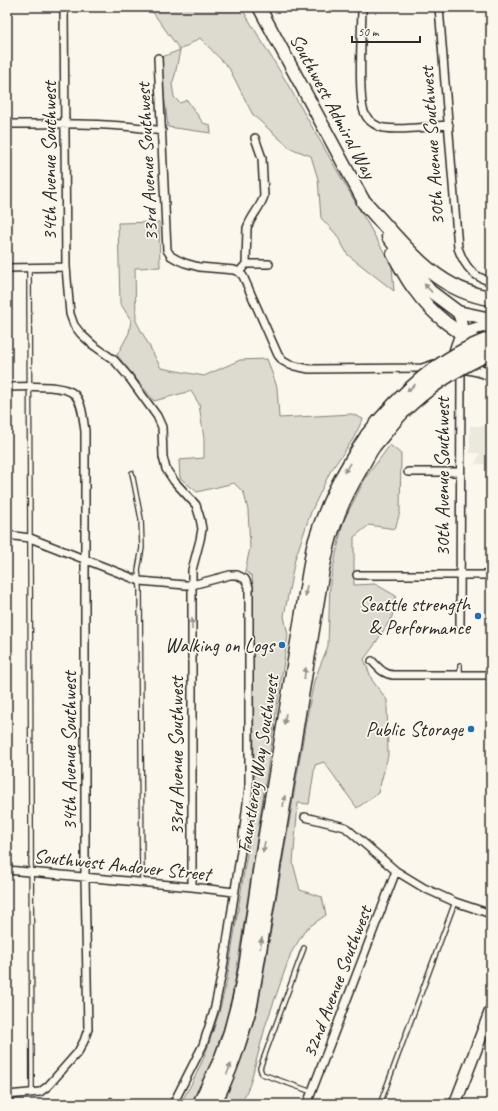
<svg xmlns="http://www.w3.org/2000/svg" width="498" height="1111" viewBox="0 0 498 1111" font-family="Caveat,sans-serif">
<rect width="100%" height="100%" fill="#fbf7ec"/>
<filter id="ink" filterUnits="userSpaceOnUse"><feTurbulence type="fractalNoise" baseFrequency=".025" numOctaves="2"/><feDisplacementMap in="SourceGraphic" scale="8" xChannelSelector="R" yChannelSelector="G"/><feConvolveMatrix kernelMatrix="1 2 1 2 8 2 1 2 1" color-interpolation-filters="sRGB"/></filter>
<g filter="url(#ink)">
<path fill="#ebe8de" d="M470 426H491V488H485V464H475L480 453H470Z"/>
<path fill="#dddad0" stroke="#84827e" d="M149 7H241L284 78 392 266 394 291 348 255 336 234 321 218 318 179 311 156 290 148 253 115 229 68 200 38 180 50 175 75 172 84 174 97 180 103 187 100 203 123 210 125 211 133 168 127 163 86 162 57 180 50Z
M159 222 160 267 135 268 136 321 161 368 204 376 240 360 267 359 277 387 279 418 352 414 363 419 353 439 330 472 311 512 295 559 284 616 288 635 235 981C226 1027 214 1063 191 1104H180L192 1083 205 1055 219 1013 227 980 252 821 254 775 253 587 252 576 245 571 250 548 248 510 244 493 234 483 197 492 180 478 179 460 204 458V439L199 404 191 391 154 401 117 355 129 333 131 320 120 303 118 223Z
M390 445 401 454 400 512 395 529 369 525 354 537V585L375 584 396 596 392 617 373 647 364 659 372 680 387 700 388 756 378 793 357 808 324 762 315 765 309 804 298 803 293 863 300 890 322 897 326 915 306 929 291 953 266 1024 250 1084 241 1104H221C238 1073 248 1040 258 1007L306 722 314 681 328 646 330 582 343 522 366 477Z"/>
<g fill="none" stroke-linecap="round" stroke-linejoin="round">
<g stroke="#2b2b2b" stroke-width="6">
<path id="lane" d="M29 267 32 1093
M132 473 141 519 142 548 138 570 140 588 142 883
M460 675V665
M304 948 260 1068 262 1074 312 1092
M107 1104 111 1100
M380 1104 455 902"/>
</g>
<g stroke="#2b2b2b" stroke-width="10">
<path id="street" d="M64 7 66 267 70 314 74 325 81 334 93 345 114 360 128 376 157 416 162 427 163 457 166 469 174 481 196 505 200 518 202 529 200 540 192 570V887
M362 7C362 27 357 101 365 114 368 121 377 127 384 128 403 131 430 126 449 125
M439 7 458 248C464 265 473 278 491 281
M158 58 167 250 171 256 178 260 185 263 199 267 234 270 239 272 243 276 278 355 283 361 290 365 309 369 422 368 434 364
M9 124C59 124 112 122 162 131
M246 264H269
M7 268 66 267
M239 272 246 264 247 228C251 216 261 207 264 196L262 158 255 138
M7 387C23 387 64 383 75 395 83 404 83 420 85 431V878L88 1029 84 1041 78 1052 48 1086 40 1092 7 1095
M408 472H460
M7 535 30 538 140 581 185 585H192L230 575H237L245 579 249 587V787L242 844 223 968 214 1011 203 1045 173 1104
M357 575H491
M460 625 461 368
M372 661C379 668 383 674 393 675H491
M305 817 345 827 396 871 424 888 455 902 491 914
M7 870 192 887 234 892
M307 1104 396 871"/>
</g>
<g stroke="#2b2b2b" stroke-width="14">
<path id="secondary" d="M458 312C461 318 462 327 461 333 459 344 449 356 459 365 466 370 482 368 491 376
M461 333 491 324
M455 1104 491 1010"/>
</g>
<g stroke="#2b2b2b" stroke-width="15">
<path id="primary" d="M259 7 368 209
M388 237 430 291 458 312 491 319
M393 254C400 266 406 279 414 289 431 313 458 336 487 345"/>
</g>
<g stroke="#2b2b2b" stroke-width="17">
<path id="highway" d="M364 202C400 241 434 291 491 298
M200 1104 221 1060 231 1032 240 998 246 968 261 865 314 546C327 503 343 473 368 435
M213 1104C230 1073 240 1039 250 1005L322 569C326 554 328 539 334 524 340 506 349 488 359 471 364 462 368 453 374 445"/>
</g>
<use href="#lane" stroke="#fbf7ec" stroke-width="3.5"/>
<use href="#street" stroke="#fbf7ec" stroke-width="7"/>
<use href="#secondary" stroke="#fbf7ec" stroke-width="11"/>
<use href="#primary" stroke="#fbf7ec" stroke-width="12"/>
<use href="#highway" stroke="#fbf7ec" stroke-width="14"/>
<g stroke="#2b2b2b" stroke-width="17" stroke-linecap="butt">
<path id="highway-bridge" d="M368 435C401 394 440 357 491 339
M374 445C384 434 392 422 402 412 428 386 458 367 491 352"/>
</g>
<use href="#highway-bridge" stroke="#fbf7ec" stroke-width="14"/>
</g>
<defs><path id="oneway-solid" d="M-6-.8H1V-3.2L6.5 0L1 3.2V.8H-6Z"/></defs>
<g fill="#93918c">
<use href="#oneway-solid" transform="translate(428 288) rotate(-133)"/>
<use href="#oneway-solid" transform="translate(411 388) rotate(139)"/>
<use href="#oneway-solid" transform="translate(347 468) rotate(121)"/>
<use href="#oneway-solid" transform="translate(306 591) rotate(99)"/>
<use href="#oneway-solid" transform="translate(192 624) rotate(-90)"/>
<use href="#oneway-solid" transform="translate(305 673) rotate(-81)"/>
<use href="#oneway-solid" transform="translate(285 719) rotate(99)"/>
<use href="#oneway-solid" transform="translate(284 801) rotate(-81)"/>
<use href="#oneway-solid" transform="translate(264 847) rotate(99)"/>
<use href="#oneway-solid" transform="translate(261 943) rotate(-81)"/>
<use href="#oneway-solid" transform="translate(229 1069) rotate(-68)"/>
</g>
</g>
<g fill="#1f6fb2" stroke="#fbf7ec" stroke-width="1.5">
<circle cx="478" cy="616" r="4"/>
<circle cx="282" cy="645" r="4"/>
<circle cx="471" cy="729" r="4"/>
</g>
<g text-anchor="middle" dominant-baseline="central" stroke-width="3.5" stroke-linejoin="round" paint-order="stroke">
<g font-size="20" fill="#2b2b2b" stroke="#fbf7ec">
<text transform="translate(333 106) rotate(62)">Southwest Admiral Way</text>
<text transform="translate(432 146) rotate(-94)">30th Avenue Southwest</text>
<text transform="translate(49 161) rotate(-90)">34th Avenue Southwest</text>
<text transform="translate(147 162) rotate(-93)">33rd Avenue Southwest</text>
<text transform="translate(442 477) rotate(-90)">30th Avenue Southwest</text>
<text transform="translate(69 751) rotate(-90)">34th Avenue Southwest</text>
<text transform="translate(176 756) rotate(-90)">33rd Avenue Southwest</text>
<text transform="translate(258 764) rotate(-81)">Fauntleroy Way Southwest</text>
<text transform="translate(122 865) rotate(6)">Southwest Andover Street</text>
<text transform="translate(337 982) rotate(-69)">32nd Avenue Southwest</text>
</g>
<g font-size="20" fill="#2b2b2b" stroke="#fbf7ec" text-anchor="end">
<text x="470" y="604">Seattle strength<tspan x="470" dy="23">&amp; Performance</tspan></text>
<text x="274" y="645">Walking on Logs</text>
<text x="463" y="729">Public Storage</text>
</g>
</g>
<rect width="498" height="1111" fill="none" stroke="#fbf7ec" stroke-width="24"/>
<rect x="12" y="12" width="474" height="1087" fill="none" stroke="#2b2b2b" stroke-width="1.5" filter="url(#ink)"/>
<path d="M352 36v6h68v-6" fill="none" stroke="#2b2b2b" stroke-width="2"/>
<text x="358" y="36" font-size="12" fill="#2b2b2b" stroke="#fbf7ec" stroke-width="3" paint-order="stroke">50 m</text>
</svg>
